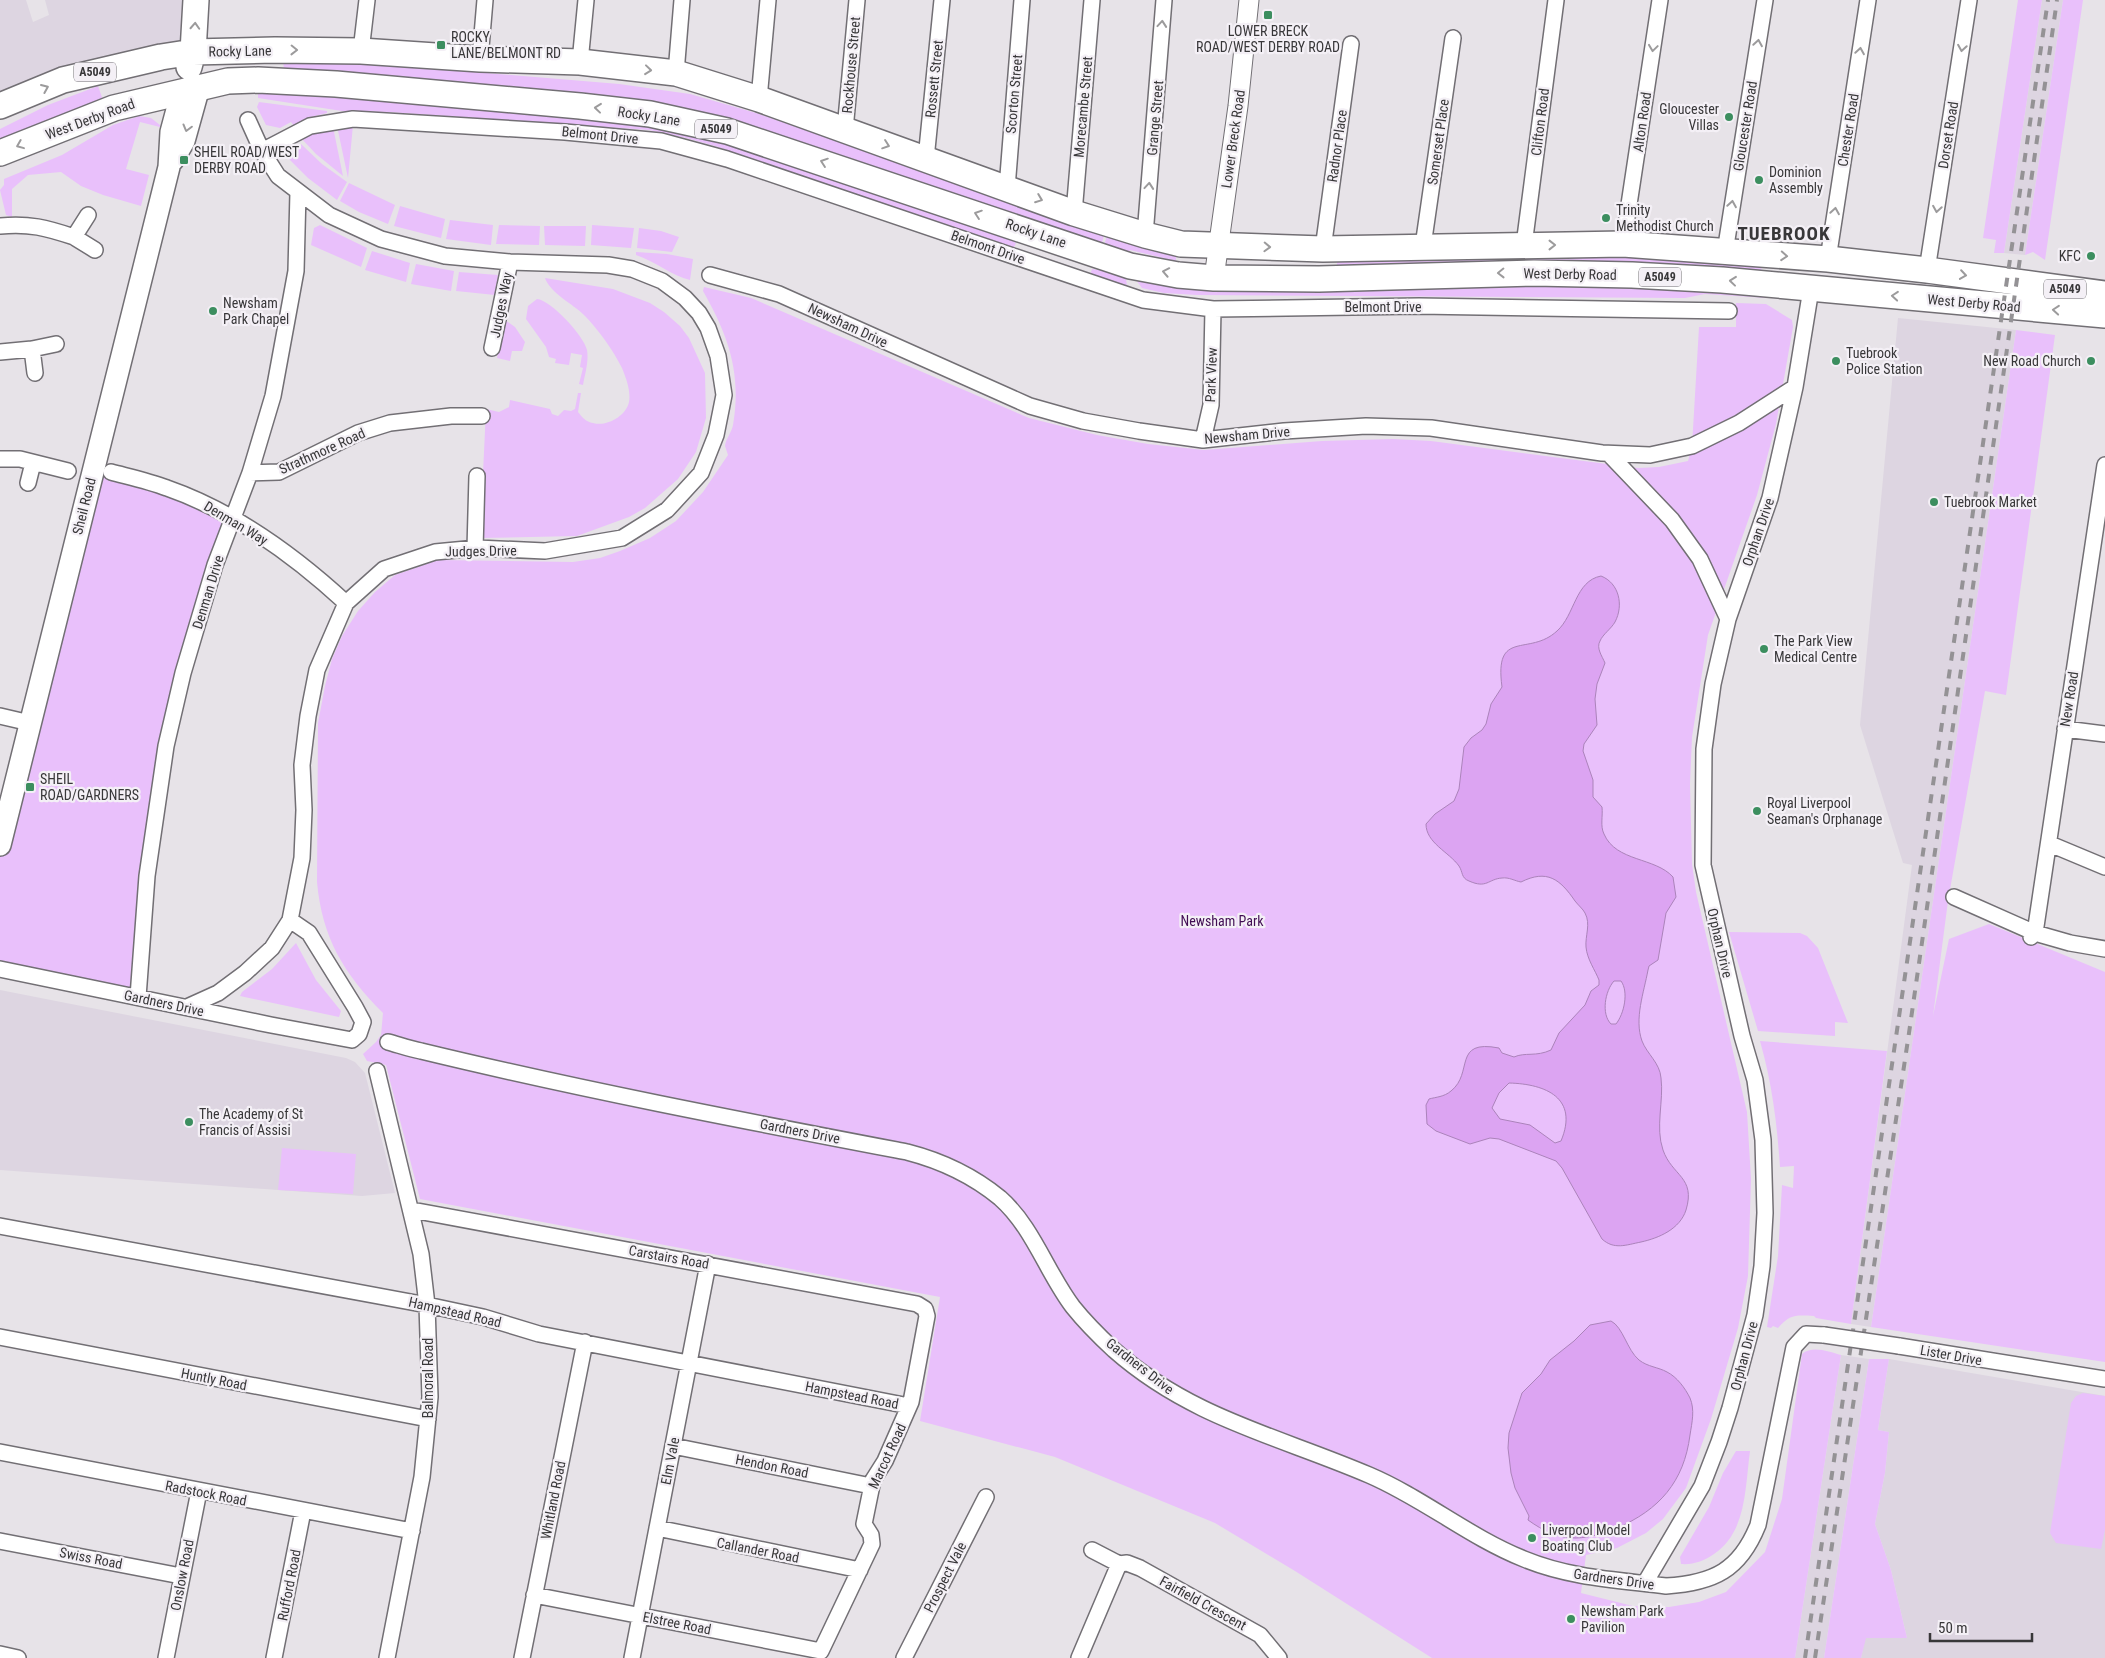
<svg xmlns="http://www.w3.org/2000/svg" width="2105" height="1658" viewBox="0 0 2105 1658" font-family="'Roboto Condensed',sans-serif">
<rect width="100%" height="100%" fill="#e7e3e8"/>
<path fill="#ddd5e1" d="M0 0H26L33 22 49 15 45 0H196L193 52 0 106Z
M2042 0H2063L2025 255 2004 253Z
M1898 318 2016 330 1871 1327 1851 1324 1912 865 1903 863 1860 725Z
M0 990 346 1058 355 1062 365 1073 395 1193 362 1196 0 1170Z
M1841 1355 1869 1359 1824 1658H1795Z
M1889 1359 2105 1396V1658H1861L1865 1638H1907L1891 1570 1875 1524 1885 1473 1889 1432 1878 1430Z"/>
<path fill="#e9c0fb" d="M2018 0H2042L2004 253H1994L1996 240 1983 238Z
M2063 0H2083L2045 260 2033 252 2025 255Z
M283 56 619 84 690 94 756 113 1104 235 1101 247 810 149 284 72Z
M98 86 104 103 0 146V129L48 105Z
M258 93H299L390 99 673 126 980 223 1016 243 1013 249 715 146 686 138 649 130 389 112 342 111 258 98Z
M259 102 327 111V113L311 117 294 126 291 122 280 128 266 125 257 107Z
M139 116 151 118 160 125V127L140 122 126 169 149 175 141 206 103 195 81 186 61 172 28 175 12 189V217L6 215 0 190 4 185V179L62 155 113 125Z
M353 125 348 178 337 126Z
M333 127 343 176 316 154 300 137Z
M301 144 322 164 347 182 337 200 308 178 287 157Z
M349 183 395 205 388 224 359 212 340 201Z
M400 206 445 219 441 238 394 226Z
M450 220 493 225 491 245 446 239Z
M320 225 367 248 361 267 311 245 314 228Z
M499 225 540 226 539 245 496 244Z
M592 225 634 228 631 248 591 245Z
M544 226H586L585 246 545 245Z
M639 228 661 231 679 237 672 252 637 248Z
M1107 236 1176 253V261L1130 250 1128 253 1104 245Z
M372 251 410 263 406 282 365 270Z
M636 252 667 254 693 259 690 280C672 276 655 261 636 255Z
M1556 253 1762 263 1761 271 1362 269 1337 265V259Z
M416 264 454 271 451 291 411 284Z
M1092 269 1125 274 1127 285 1093 277 1090 275Z
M459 272 498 275 495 295 456 291Z
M1130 272 1766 291 1767 298 1705 294 1685 298 1197 295 1164 293 1142 288Z
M545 278 613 289 650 303 664 312 680 326 689 338 705 373 706 418 696 452 678 479 645 508 629 517 577 536 480 538 486 409 499 412 509 407 510 400 550 409 552 414 558 416 564 410 571 411 575 409 578 393H581L578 412C582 417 586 422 593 423 607 427 626 416 629 402 631 391 626 378 622 368 613 350 598 329 584 315 572 303 551 294 545 278Z
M704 287 751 298 1029 418 1097 435 1148 444 1204 450 1322 441 1393 439 1431 441 1638 468 1659 467 1688 461 1692 446 1699 327H1736V303L1766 304 1792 320 1793 327 1776 424 1757 495 1708 635 1692 737 1690 784 1692 864 1696 892 1747 1112 1751 1179 1748 1276 1738 1328 1711 1419 1686 1488 1663 1519 1646 1533 1617 1548 1586 1555 1581 1593 1633 1606 1669 1607 1699 1602 1726 1592 1765 1552 1782 1499 1802 1354C1813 1345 1829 1352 1841 1355L1795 1658H1432L1295 1571 1215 1523 1055 1457 920 1421 940 1297 420 1199 386 1065 367 1061 363 1054 376 1042 381 1035 383 1013C344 974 322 938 317 882L318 723 325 686 332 659 342 636 358 611 375 592 395 575 438 560 573 562 600 558 620 551 650 538 676 521 703 492 728 455 725 446C726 438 732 432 733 425 742 373 728 335 703 291Z
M537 299C551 300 584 336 587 350 589 361 585 374 583 385L579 384 583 368 580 367 582 355 571 353 569 365 555 363 556 359 549 357 546 347 526 319 528 306Z
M505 320 515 327 525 342 522 351H512L510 361 497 358Z
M2016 330 2055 335 2006 695 1985 691 1948 901 1933 1016 1949 939 1989 924 2105 972V1362L1871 1327Z
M94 466 232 519 166 746 138 997 0 969V845Z
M1729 932 1800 933 1807 936 1818 948 1848 1023 1835 1022V1036L1758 1031Z
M296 943 316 980 341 1011 339 1017 240 996 242 992 272 969Z
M1760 1041 1887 1051 1851 1324 1816 1318 1814 1316C1796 1315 1790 1314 1778 1328L1773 1326 1771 1328 1767 1327 1778 1256 1782 1185 1793 1188 1794 1166 1780 1167C1777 1123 1772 1083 1760 1041Z
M282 1148 356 1154 353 1194 278 1190Z
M1869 1359H1889L1878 1430 1889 1432 1885 1473 1875 1524 1891 1570 1907 1638H1866L1861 1658H1824Z
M2083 1393 2105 1396V1530L2101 1549 2056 1543 2050 1533 2071 1403 2076 1396Z
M1736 1451H1750C1745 1487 1747 1532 1714 1554 1704 1561 1693 1565 1681 1564L1680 1557 1709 1507 1723 1473Z"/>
<path fill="#dca4f2" stroke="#ab83ba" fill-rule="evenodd" d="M1601 576C1619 583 1624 605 1615 622 1611 629 1603 634 1600 641 1596 648 1602 656 1605 663L1597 684 1595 699 1597 725 1584 744 1583 751 1593 780V797L1602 807C1603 816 1600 826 1604 834 1616 862 1655 857 1673 877L1676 897 1666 913 1658 960 1649 966 1648 970C1644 992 1634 1019 1642 1041 1647 1054 1660 1063 1661 1078 1664 1101 1655 1127 1663 1150 1672 1176 1696 1177 1686 1210 1680 1229 1659 1238 1641 1242 1626 1245 1614 1250 1602 1239L1562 1168 1556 1161 1499 1139 1490 1138 1470 1144 1436 1131 1427 1124 1426 1105 1429 1099C1436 1097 1444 1097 1451 1091 1474 1073 1452 1039 1499 1048L1502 1053 1514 1057C1525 1052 1536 1057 1551 1050L1559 1033 1585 1005 1591 991 1599 985V980C1595 970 1587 959 1586 947 1585 936 1591 924 1585 913 1583 909 1578 905 1575 901 1560 879 1547 869 1521 882 1515 881 1509 877 1502 878 1488 879 1487 889 1469 881 1461 878 1463 872 1459 866 1449 852 1426 843 1426 824L1435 814 1454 801 1459 789 1464 747 1471 738 1482 730 1486 724 1491 704 1502 687C1494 628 1529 657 1557 631 1575 615 1575 581 1601 576ZM1614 981H1621C1629 992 1624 1014 1616 1024H1611C1601 1014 1605 991 1614 981ZM1509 1083C1546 1084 1579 1098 1561 1141L1555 1143 1530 1125 1500 1119 1492 1108 1499 1093Z
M1611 1321C1623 1327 1627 1350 1639 1360 1648 1367 1658 1367 1667 1372 1677 1377 1685 1388 1690 1398 1695 1410 1692 1422 1690 1435 1684 1482 1659 1510 1617 1528 1581 1542 1560 1543 1528 1520L1529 1516 1515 1488 1511 1473 1508 1448 1509 1433 1522 1393 1541 1374 1550 1360 1574 1341 1590 1325Z"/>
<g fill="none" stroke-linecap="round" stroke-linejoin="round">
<g stroke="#726f74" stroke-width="18">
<path id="minor" d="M361 51 367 0
M480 59 485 0
M580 62 586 0
M676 73 682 0
M759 99 768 0
M845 130 857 0
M262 151 310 126 353 119 565 132 661 141 727 159 1143 300 1213 309 1419 306 1729 311
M926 159 942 0
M1007 188 1022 0
M1074 213 1092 0
M88 215 74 237 95 250
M0 226C29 223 47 228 74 237
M1145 235 1164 0
M1623 244 1660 0
M1524 245 1556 0
M1423 246 1453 38
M1323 249 1351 44
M1725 252 1765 0
M1828 259 1868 0
M1927 270 1969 0
M710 275 779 294 1030 406 1083 421 1139 431 1203 440 1284 431 1366 426 1431 428 1602 453 1650 455 1692 446 1739 423 1795 387
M492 348 510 262
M32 349 35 373
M0 352 32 349 56 344
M1203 440 1211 405 1213 309
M1609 454 1672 520 1700 559 1728 619
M0 459H20L68 471
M111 472C130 477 149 481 167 488 233 511 295 556 346 603
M250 473 279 472 358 433 390 423 451 416H482
M28 483 33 463
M475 549 477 476
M0 716 30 723
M2065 729 2105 734
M2050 844 2105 867
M1954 897 2035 933 2105 465
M2031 937 2035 933 2070 943 2105 949
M0 969 271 1025 352 1040 359 1034 363 1022 355 1007 309 933 290 920
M138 997 147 876 166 746 183 673 215 565 250 473 273 396 296 271 298 192
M187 1007 218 993 245 973 272 948 290 920 302 858 304 810 302 765 308 716 317 670 346 603 384 569 435 552 477 548 545 551 622 538 667 510 701 473 716 435 724 395 718 356 708 328 699 313 685 298 662 281 632 269 608 265 510 262 445 256 381 239 329 215 278 176 262 151 248 120
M388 1042C399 1045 410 1049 421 1051 582 1090 745 1121 907 1152 942 1161 972 1175 1000 1198 1033 1227 1047 1273 1073 1307 1085 1322 1100 1337 1114 1350 1191 1418 1278 1436 1369 1475 1423 1498 1469 1537 1524 1559 1570 1578 1618 1580 1666 1586 1714 1583 1740 1570 1758 1525L1794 1347 1806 1334 1824 1335
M377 1071 421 1254 427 1305 430 1397 422 1477 387 1658
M412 1210 917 1304 925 1309 927 1316 911 1402 885 1461 873 1480 864 1524 871 1535 872 1544 821 1651 534 1595
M0 1226 427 1305 483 1317 539 1334 909 1406
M0 1337 428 1419
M1899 1346 2105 1379
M673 1446 871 1486
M0 1452 412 1531
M657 1528 860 1570
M0 1541 181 1576
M1092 1550 1119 1564 1127 1563 1140 1568 1260 1635 1279 1658
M1645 1583 1702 1486 1719 1442 1730 1408 1755 1315 1762 1266 1765 1213 1763 1140 1755 1080 1742 1036 1703 865 1704 749 1713 684 1728 619 1770 498 1795 387 1811 289
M0 1654 18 1658
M166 1658 199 1491
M274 1658 303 1511
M522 1658 585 1342
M632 1658 708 1264
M904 1658 986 1497
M1079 1658 1119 1564"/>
</g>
<g stroke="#726f74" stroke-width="21">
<path id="tertiary" d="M1214 278 1238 106 1249 0"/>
</g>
<g stroke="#726f74" stroke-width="24">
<path id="secondary" d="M173 160 184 141 199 87
M0 845 169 167 171 132 182 91"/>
</g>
<g stroke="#726f74" stroke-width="28">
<path id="trunk" d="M189 67 193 52 196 0
M0 106 63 80 161 57 193 52 275 50 361 51 480 59 580 62 676 73 759 99 1074 213 1145 235 1181 244 1323 249 1623 244 1828 259 1927 270 2105 294
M0 153 114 108 228 81 258 80 336 84 580 106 650 114 727 131 1130 266 1178 275 1214 278 1319 279 1534 273 1632 275 1722 280 2105 315"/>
</g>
<use href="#minor" stroke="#fff" stroke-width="15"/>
<use href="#tertiary" stroke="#fff" stroke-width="19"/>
<use href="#secondary" stroke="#fff" stroke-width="21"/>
<use href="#trunk" stroke="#fff" stroke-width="25"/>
<path stroke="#949295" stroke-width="4" stroke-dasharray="9 9" stroke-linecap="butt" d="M1805 1658 2048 0
M1815 1658 1909 1033 2057 0"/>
<g stroke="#726f74" stroke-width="18" stroke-linecap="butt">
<path id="minor-bridge" d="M1824 1335 1899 1346"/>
</g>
<use href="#minor-bridge" stroke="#fff" stroke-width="15"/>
</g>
<defs><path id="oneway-chevron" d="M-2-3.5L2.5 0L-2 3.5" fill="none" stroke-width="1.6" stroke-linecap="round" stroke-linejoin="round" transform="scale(1.25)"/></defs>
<g stroke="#9c9b9c">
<use href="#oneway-chevron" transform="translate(1162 24) rotate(-85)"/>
<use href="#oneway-chevron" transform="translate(195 26) rotate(-87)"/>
<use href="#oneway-chevron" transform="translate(1758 43) rotate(-81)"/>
<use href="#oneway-chevron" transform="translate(1653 48) rotate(98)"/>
<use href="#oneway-chevron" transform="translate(1962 48) rotate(99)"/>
<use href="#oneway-chevron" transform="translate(294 50) rotate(1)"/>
<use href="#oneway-chevron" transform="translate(1860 51) rotate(-81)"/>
<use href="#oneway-chevron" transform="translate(648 70) rotate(6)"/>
<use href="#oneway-chevron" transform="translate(45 88) rotate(-23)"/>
<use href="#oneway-chevron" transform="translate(598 108) rotate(-174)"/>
<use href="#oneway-chevron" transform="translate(187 128) rotate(105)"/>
<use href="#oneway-chevron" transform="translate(20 145) rotate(158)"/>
<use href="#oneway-chevron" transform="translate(886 145) rotate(19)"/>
<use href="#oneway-chevron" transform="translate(824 162) rotate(-161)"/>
<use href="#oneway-chevron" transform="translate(1149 186) rotate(-85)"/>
<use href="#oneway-chevron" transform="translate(1039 199) rotate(21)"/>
<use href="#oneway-chevron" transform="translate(1732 204) rotate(-81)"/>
<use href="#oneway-chevron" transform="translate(1937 209) rotate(99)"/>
<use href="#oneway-chevron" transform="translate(1835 211) rotate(-81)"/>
<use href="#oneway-chevron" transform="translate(978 214) rotate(-161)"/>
<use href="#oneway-chevron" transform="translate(1552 245)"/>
<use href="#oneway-chevron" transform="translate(1267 247) rotate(2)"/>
<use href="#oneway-chevron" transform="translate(1784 256) rotate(4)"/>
<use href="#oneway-chevron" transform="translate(1166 272) rotate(-169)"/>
<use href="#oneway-chevron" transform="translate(1501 273) rotate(179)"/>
<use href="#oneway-chevron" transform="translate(1963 275) rotate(8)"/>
<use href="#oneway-chevron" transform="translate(1733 281) rotate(-174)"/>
<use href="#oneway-chevron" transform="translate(1895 296) rotate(-175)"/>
<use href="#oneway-chevron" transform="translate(2056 310) rotate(-175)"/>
</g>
<g fill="#3c8e5f" stroke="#f4f0f6" stroke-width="2">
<rect x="1263" y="10" width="10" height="10" rx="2.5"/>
<rect x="436" y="40" width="10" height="10" rx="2.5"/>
<circle cx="1729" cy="117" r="5"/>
<rect x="179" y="155" width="10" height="10" rx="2.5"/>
<circle cx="1759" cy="180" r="5"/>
<circle cx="1606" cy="218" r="5"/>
<circle cx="2091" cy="256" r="5"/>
<circle cx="213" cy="311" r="5"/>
<circle cx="1836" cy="361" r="5"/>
<circle cx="2091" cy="361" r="5"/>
<circle cx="1934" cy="502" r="5"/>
<circle cx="1764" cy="649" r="5"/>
<rect x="25" y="782" width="10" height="10" rx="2.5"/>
<circle cx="1757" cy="811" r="5"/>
<circle cx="189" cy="1122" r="5"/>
<circle cx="1532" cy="1538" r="5"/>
<circle cx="1571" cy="1619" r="5"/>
</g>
<g text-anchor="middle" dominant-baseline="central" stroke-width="4.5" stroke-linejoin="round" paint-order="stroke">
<g fill="#f4f0f6" stroke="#706e72" stroke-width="1">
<rect x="74" y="62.5" width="42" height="19" rx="4"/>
<rect x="695" y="119.5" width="42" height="19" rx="4"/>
<rect x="1639" y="267.5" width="42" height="19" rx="4"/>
<rect x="2044" y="279.5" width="42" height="19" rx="4"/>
</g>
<g font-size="12" font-weight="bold" fill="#383739">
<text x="95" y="72">A5049</text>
<text x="716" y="129">A5049</text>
<text x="1660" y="277">A5049</text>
<text x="2065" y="289">A5049</text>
</g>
<g font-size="14" fill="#383739" stroke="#f4f0f6" text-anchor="start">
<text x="1268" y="31" text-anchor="middle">LOWER BRECK<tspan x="1268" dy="16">ROAD/WEST DERBY ROAD</tspan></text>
<text x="451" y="37">ROCKY<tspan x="451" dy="16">LANE/BELMONT RD</tspan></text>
<text x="1719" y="109" text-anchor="end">Gloucester<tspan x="1719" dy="16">Villas</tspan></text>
<text x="194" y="152">SHEIL ROAD/WEST<tspan x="194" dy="16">DERBY ROAD</tspan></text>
<text x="1769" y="172">Dominion<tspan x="1769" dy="16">Assembly</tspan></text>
<text x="1616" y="210">Trinity<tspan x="1616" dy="16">Methodist Church</tspan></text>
<text x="2081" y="256" text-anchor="end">KFC</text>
<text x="223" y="303">Newsham<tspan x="223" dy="16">Park Chapel</tspan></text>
<text x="1846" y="353">Tuebrook<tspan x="1846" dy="16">Police Station</tspan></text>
<text x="2081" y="361" text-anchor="end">New Road Church</text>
<text x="1944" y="502">Tuebrook Market</text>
<text x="1774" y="641">The Park View<tspan x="1774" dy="16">Medical Centre</tspan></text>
<text x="40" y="779">SHEIL<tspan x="40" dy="16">ROAD/GARDNERS</tspan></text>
<text x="1767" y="803">Royal Liverpool<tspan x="1767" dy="16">Seaman's Orphanage</tspan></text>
<text x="199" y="1114">The Academy of St<tspan x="199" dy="16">Francis of Assisi</tspan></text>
<text x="1542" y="1530">Liverpool Model<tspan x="1542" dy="16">Boating Club</tspan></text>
<text x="1581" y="1611">Newsham Park<tspan x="1581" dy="16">Pavilion</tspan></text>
</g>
<g font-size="14" fill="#383739" stroke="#f4f0f6">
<text transform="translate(240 51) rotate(-1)">Rocky Lane</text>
<text transform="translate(851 65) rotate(-85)">Rockhouse Street</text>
<text transform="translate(934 79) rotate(-84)">Rossett Street</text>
<text transform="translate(1014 94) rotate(-85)">Scorton Street</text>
<text transform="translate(1083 107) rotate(-85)">Morecambe Street</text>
<text transform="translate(649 116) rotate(9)">Rocky Lane</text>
<text transform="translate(1155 118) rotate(-85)">Grange Street</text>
<text transform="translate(90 119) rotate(-20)">West Derby Road</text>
<text transform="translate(1540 122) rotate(-83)">Clifton Road</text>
<text transform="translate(1642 122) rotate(-82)">Alton Road</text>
<text transform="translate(1745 126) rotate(-81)">Gloucester Road</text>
<text transform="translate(1848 130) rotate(-81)">Chester Road</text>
<text transform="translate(600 135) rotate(6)">Belmont Drive</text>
<text transform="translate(1948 135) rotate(-81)">Dorset Road</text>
<text transform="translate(1233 139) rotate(-82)">Lower Breck Road</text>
<text transform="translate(1438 142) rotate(-82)">Somerset Place</text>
<text transform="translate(1337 146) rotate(-82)">Radnor Place</text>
<text transform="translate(1036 233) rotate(19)">Rocky Lane</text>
<text transform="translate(988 247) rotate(19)">Belmont Drive</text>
<text transform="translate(1570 274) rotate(1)">West Derby Road</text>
<text transform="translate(1974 303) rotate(5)">West Derby Road</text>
<text transform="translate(501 305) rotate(-79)">Judges Way</text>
<text x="1383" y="307">Belmont Drive</text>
<text transform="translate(848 325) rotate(25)">Newsham Drive</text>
<text transform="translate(1211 375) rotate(-88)">Park View</text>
<text transform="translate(1247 435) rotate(-5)">Newsham Drive</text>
<text transform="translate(322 451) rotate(-24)">Strathmore Road</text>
<text transform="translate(84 506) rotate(-76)">Sheil Road</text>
<text transform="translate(236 523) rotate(31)">Denman Way</text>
<text transform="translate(1758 532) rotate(-71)">Orphan Drive</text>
<text transform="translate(481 551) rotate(-1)">Judges Drive</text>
<text transform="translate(208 592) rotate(-73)">Denman Drive</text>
<text transform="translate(2069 699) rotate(-81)">New Road</text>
<text transform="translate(1720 943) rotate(77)">Orphan Drive</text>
<text transform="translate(164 1003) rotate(12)">Gardners Drive</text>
<text transform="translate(800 1131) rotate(11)">Gardners Drive</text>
<text transform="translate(669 1257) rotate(10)">Carstairs Road</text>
<text transform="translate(455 1312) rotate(13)">Hampstead Road</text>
<text transform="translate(1951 1355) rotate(10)">Lister Drive</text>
<text transform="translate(1744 1356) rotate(-75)">Orphan Drive</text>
<text transform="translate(1140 1366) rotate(38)">Gardners Drive</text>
<text transform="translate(428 1378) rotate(-90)">Balmoral Road</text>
<text transform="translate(214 1379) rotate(11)">Huntly Road</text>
<text transform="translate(852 1395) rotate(11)">Hampstead Road</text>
<text transform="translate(887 1456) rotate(-65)">Marcot Road</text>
<text transform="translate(670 1461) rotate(-79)">Elm Vale</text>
<text transform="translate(772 1466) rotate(11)">Hendon Road</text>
<text transform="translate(206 1493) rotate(11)">Radstock Road</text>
<text transform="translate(553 1500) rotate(-79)">Whitland Road</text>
<text transform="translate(758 1550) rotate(11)">Callander Road</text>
<text transform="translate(91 1558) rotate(11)">Swiss Road</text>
<text transform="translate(182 1575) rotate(-79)">Onslow Road</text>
<text transform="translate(945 1577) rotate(-63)">Prospect Vale</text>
<text transform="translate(1614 1579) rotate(8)">Gardners Drive</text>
<text transform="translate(289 1585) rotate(-79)">Rufford Road</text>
<text transform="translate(1203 1603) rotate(29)">Fairfield Crescent</text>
<text transform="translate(677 1623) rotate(11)">Elstree Road</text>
</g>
<g font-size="14" fill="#420e54" stroke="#f4f0f6">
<text x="1222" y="921">Newsham Park</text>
</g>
<g font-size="19" font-weight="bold" letter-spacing="1" fill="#383739" stroke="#f4f0f6">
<text x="1784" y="233">TUEBROOK</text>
</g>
</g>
<path d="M1930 1633v8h102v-8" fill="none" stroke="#383739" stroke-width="2.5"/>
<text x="1938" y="1633" font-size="15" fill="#383739" stroke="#f4f0f6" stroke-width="4" paint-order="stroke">50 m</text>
</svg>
